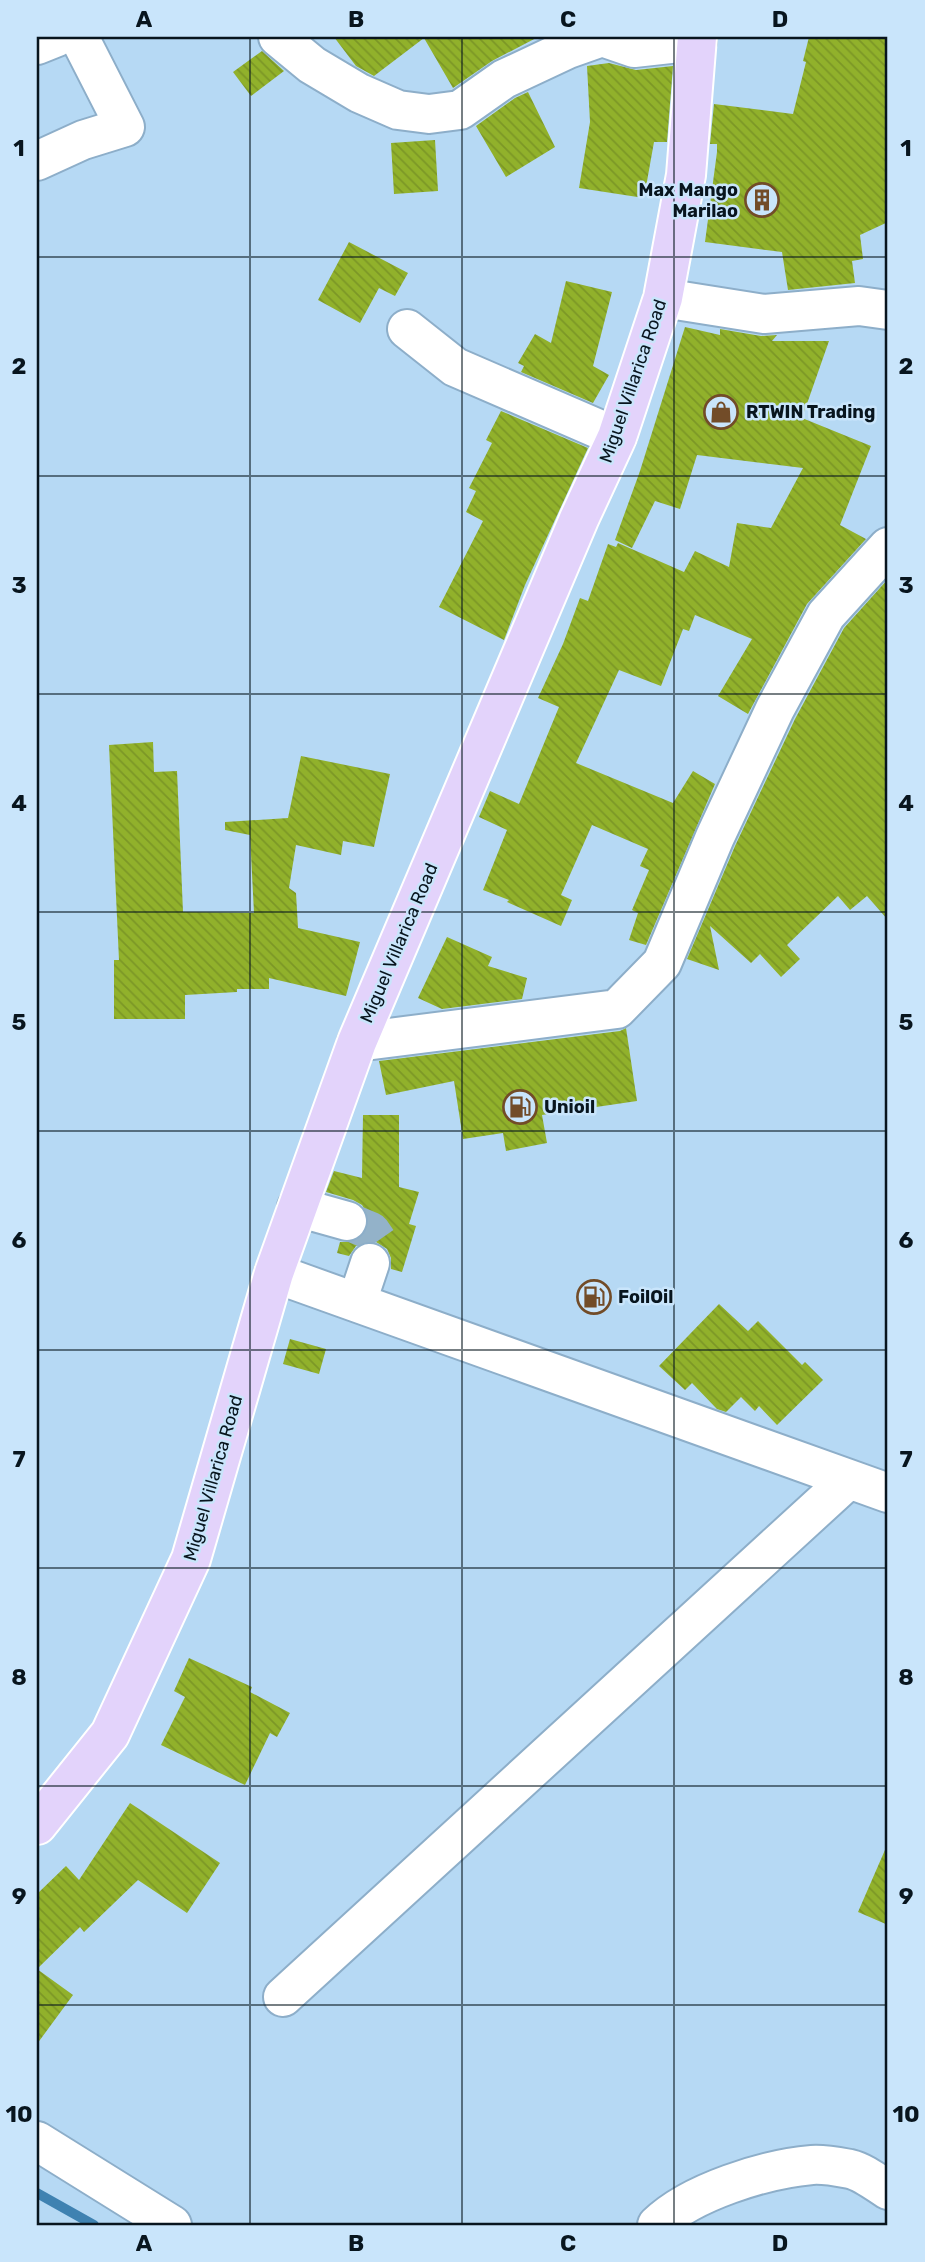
<svg xmlns="http://www.w3.org/2000/svg" width="925" height="2262" viewBox="0 0 925 2262" font-family="Rubik,sans-serif">
<defs>
<pattern id="building-back-hatch" width="6" height="6" patternUnits="userSpaceOnUse" patternTransform="scale(1.75)"><rect width="6" height="6" fill="#91b12b"/><path d="M-1 5l2 2M0 0l6 6M5-1l2 2" fill="none" stroke="#7c9726"/></pattern>
</defs>
<rect width="100%" height="100%" fill="#b6d9f4"/>
<g fill="none" stroke-linecap="round" stroke-linejoin="round">
<path stroke="#3f82b1" stroke-width="10" d="M37 2193 94 2225"/>
</g>
<path fill="url(#building-back-hatch)" d="M334 37H538L492 61 453 88 424 38 374 76 356 66Z
M809 37H888V222L860 235 863 259 852 261 855 283 788 290 782 252 705 242 717 152V144H710L714 104 793 114 806 62 803 61Z
M262 51 284 71 251 96 233 72Z
M609 63 636 70 673 66 667 142H654L644 198 579 188 590 122 587 66Z
M528 92 555 147 506 177 476 126 515 98Z
M435 140 438 191 394 194 391 143Z
M349 242 408 273 395 296 379 288 360 323 318 300Z
M566 281 612 292 593 366 609 375 593 403 521 372 524 366 518 363 535 334 551 343Z
M685 327 720 335V329L761 336 777 335 772 341H829L802 418 871 446 840 525 866 539 807 604 748 714 718 696 752 639 695 615 689 631 683 629 661 686 619 670 576 763 673 803 693 771 715 784 646 945 629 940 638 913 632 910 649 870 640 866 648 849 592 825 561 895 572 900 561 926 507 902 509 900 483 890 507 830 479 817 490 791 519 804 559 707 538 698 563 644 580 598 588 601 608 544 616 547 618 543 684 572 695 551 729 567 737 523 771 528 803 468 697 455 680 509 655 501 632 548 615 540 640 471Z
M501 411 588 448 525 585 504 640 439 607 483 521 466 512 476 491 469 488 492 443 486 440Z
M888 579V920L867 896 850 910 838 896 787 945 800 959 781 977 760 954 751 963 710 926 719 970 687 959 735 846 795 719 844 628Z
M153 742 154 772 177 771 183 912 254 913 250 835 225 830V822L288 818 301 756 390 774 374 847 343 841 341 855 296 845 289 888 296 893 298 928 360 942 346 996 269 978V989H237V992L185 995V1019H114V960H119L109 745Z
M447 937 492 957 488 966 527 978 522 999 442 1009 418 998Z
M626 1028 637 1101 542 1115 547 1143 506 1151 503 1133 463 1139 454 1081 386 1095 379 1061 620 1031Z
M363 1115H399V1187L419 1192 409 1224 416 1226 402 1272 391 1269V1258L387 1249 376 1242H366L356 1246 349 1256 337 1253 340 1242H352L362 1237 368 1226V1215L362 1205 353 1200 326 1192 334 1171 362 1178Z
M719 1304 748 1331 758 1321 802 1365 805 1362 823 1380 777 1425 759 1406 755 1411 741 1397 726 1412 717 1409 692 1383 685 1390 659 1366Z
M290 1339 326 1349 319 1374 283 1364Z
M189 1658 252 1687 250 1692 290 1713 277 1737 270 1733 245 1785 161 1745 185 1697 174 1691Z
M130 1803 220 1863 187 1913 138 1880 84 1932 80 1927 37 1969V1894L66 1866 79 1880Z
M888 1843V1925L858 1912Z
M37 1969 73 1995 37 2044Z"/>
<g fill="none" stroke-linecap="round" stroke-linejoin="round">
<path stroke="#93b2c9" stroke-width="38" stroke-dasharray="38 19" stroke-linecap="butt" d="M347 1221 371 1231 378 1241 370 1263"/>
<g stroke="#8daec9" stroke-width="42">
<path id="minor" d="M278 37 312 65 359 93 398 110 429 114 460 110 504 79 568 49 602 37 634 48 697 41
M37 45 57 37
M37 161 83 140 125 127 79 37
M663 298 764 314 859 306 888 310
M407 329 455 367 617 437
M357 1042 617 1009 662 963 715 837 775 709 826 615 888 547
M297 1207 347 1221
M274 1273 888 1493
M357 1302 370 1263
M283 1997 849 1479
M37 2141 172 2225
M657 2225C691 2192 765 2169 812 2165 824 2164 839 2167 850 2169 863 2172 877 2183 888 2190"/>
</g>
<g stroke="#fff" stroke-width="42">
<path id="major" d="M37 1825 110 1734 191 1559 274 1273 357 1042 579 519 617 437 663 298 686 175 697 37"/>
</g>
<use href="#minor" stroke="#fff" stroke-width="38"/>
<use href="#major" stroke="#e3d3fb" stroke-width="38"/>
</g>
<path fill="none" stroke="#08151e" stroke-width="2" stroke-opacity="0.55" d="M250 37V2225M462 37V2225M674 37V2225M37 257H888M37 476H888M37 694H888M37 912H888M37 1131H888M37 1350H888M37 1568H888M37 1786H888M37 2005H888"/>
<defs>
<g id="building-ring" transform="scale(1.75)"><circle r="9.5" fill="#c9e5fb" stroke="#724c28" stroke-width="1.5"/><path d="M-4-6H4V6H1V3H-1V6H-4ZM-2.5-4.3h1.7v1.8h-1.7ZM.8-4.3h1.7v1.8H.8ZM-2.5-1h1.7V.8h-1.7ZM.8-1h1.7V.8H.8Z" fill="#724c28"/></g>
<g id="shop-ring" transform="scale(1.75)"><circle r="9.5" fill="#c9e5fb" stroke="#724c28" stroke-width="1.5"/><path d="M-5-2.5h2.3a2.7 3.5 0 0 1 5.4 0H5L5.5 6h-11ZM-1.5-2.5h3a1.5 2.3 0 0 0-3 0Z" fill="#724c28"/></g>
<g id="fuel-ring" transform="scale(1.75)"><circle r="9.5" fill="#c9e5fb" stroke="#724c28" stroke-width="1.5"/><path d="M-5.5-6h7V0h2V4h1.3V-2.5L3-4.5l.8-.8L6-3V5H2.5V1h-1V6h-7ZM-4.2-4.7v3.2H.2V-4.7Z" fill="#724c28"/></g>
</defs>
<g fill-rule="evenodd">
<use href="#building-ring" x="762" y="200"/>
<use href="#shop-ring" x="721" y="412"/>
<use href="#fuel-ring" x="520" y="1107"/>
<use href="#fuel-ring" x="594" y="1297"/>
</g>
<g text-anchor="middle" dominant-baseline="central" stroke-width="5" stroke-linejoin="round" paint-order="stroke">
<g font-size="18" font-weight="bold" fill="#08151e" stroke="#c9e5fb" text-anchor="start">
<text x="738" y="190" text-anchor="end">Max Mango<tspan x="738" dy="21">Marilao</tspan></text>
<text x="746" y="412">RTWIN Trading</text>
<text x="544" y="1107">Unioil</text>
<text x="618" y="1297">FoilOil</text>
</g>
<g font-size="18" fill="#08151e" stroke="#c9e5fb">
<text transform="translate(633 381) rotate(-71)">Miguel Villarica Road</text>
<text transform="translate(399 943) rotate(-67)">Miguel Villarica Road</text>
<text transform="translate(213 1478) rotate(-74)">Miguel Villarica Road</text>
</g>
</g>
<rect width="925" height="2262" fill="none" stroke="#c9e5fb" stroke-width="77"/>
<rect x="38" y="38" width="848" height="2186" fill="none" stroke="#08151e" stroke-width="2.5"/>
<g font-size="23" text-anchor="middle" font-weight="bold" fill="#08151e">
<text x="144" y="27">A</text>
<text x="356" y="27">B</text>
<text x="568" y="27">C</text>
<text x="780" y="27">D</text>
<text x="19" y="156">1</text>
<text x="906" y="156">1</text>
<text x="19" y="374">2</text>
<text x="906" y="374">2</text>
<text x="19" y="593">3</text>
<text x="906" y="593">3</text>
<text x="19" y="811">4</text>
<text x="906" y="811">4</text>
<text x="19" y="1030">5</text>
<text x="906" y="1030">5</text>
<text x="19" y="1248">6</text>
<text x="906" y="1248">6</text>
<text x="19" y="1467">7</text>
<text x="906" y="1467">7</text>
<text x="19" y="1685">8</text>
<text x="906" y="1685">8</text>
<text x="19" y="1904">9</text>
<text x="906" y="1904">9</text>
<text x="19" y="2122">10</text>
<text x="906" y="2122">10</text>
<text x="144" y="2251">A</text>
<text x="356" y="2251">B</text>
<text x="568" y="2251">C</text>
<text x="780" y="2251">D</text>
</g>
</svg>
